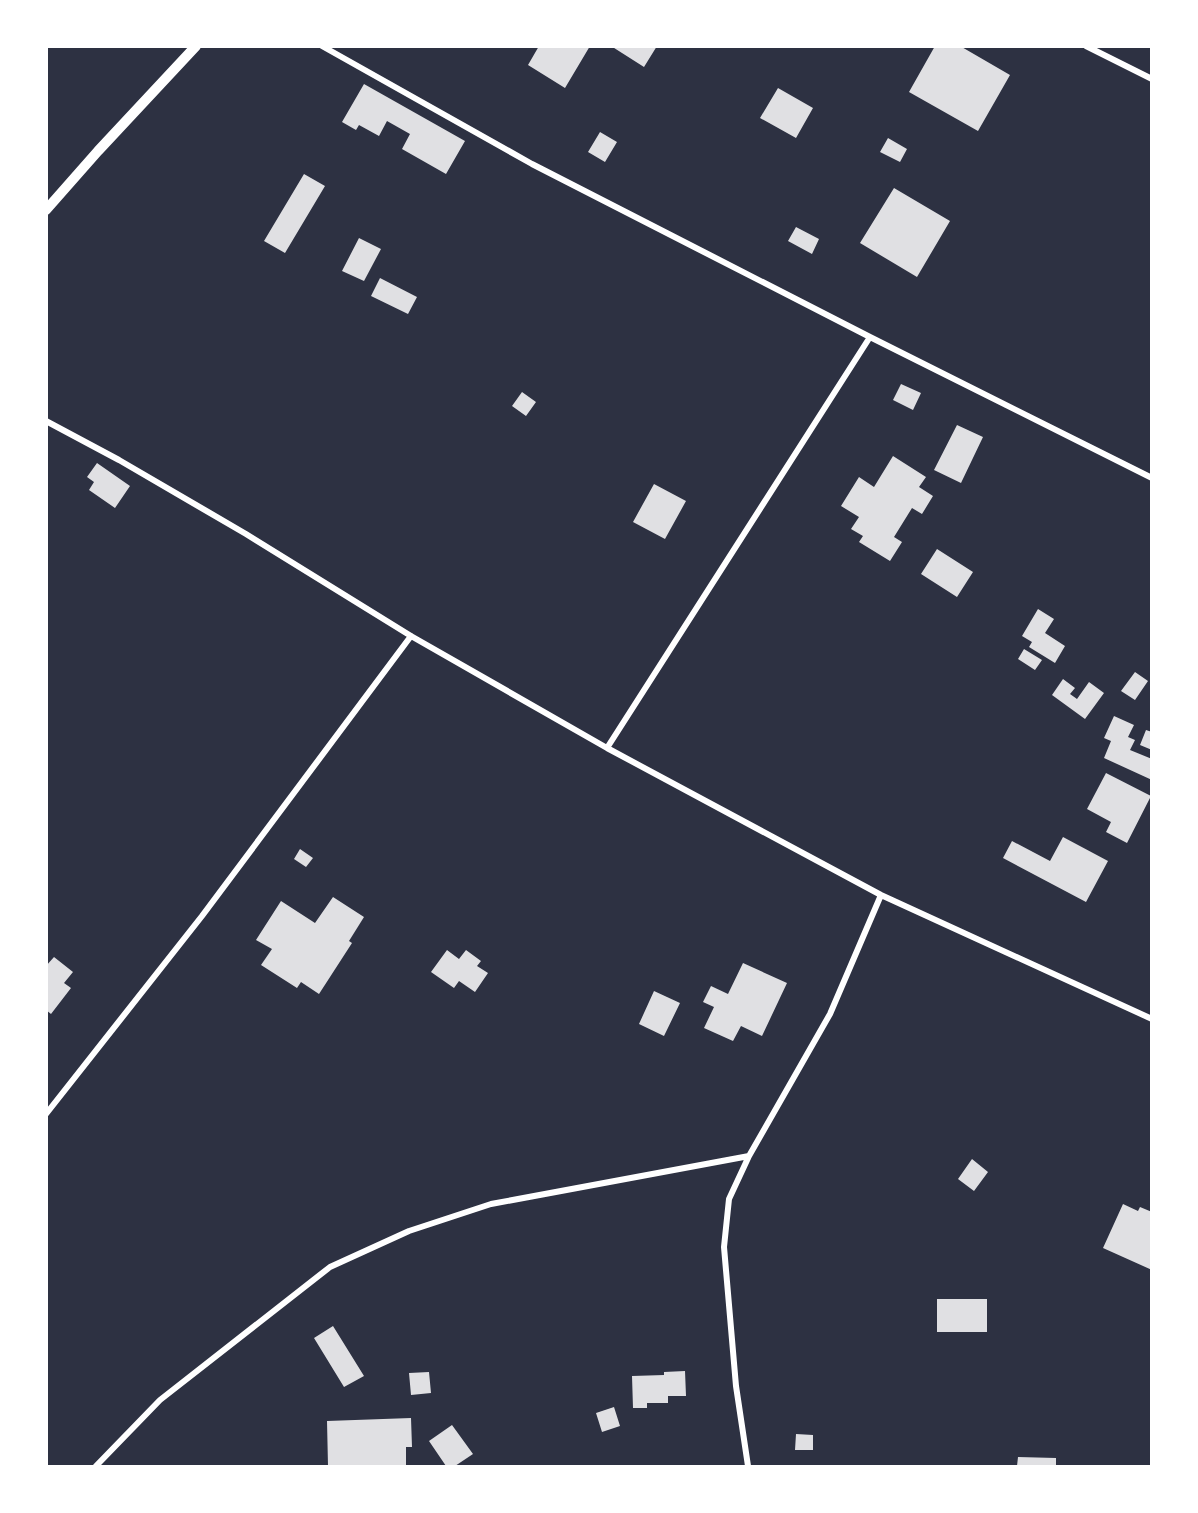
<svg xmlns="http://www.w3.org/2000/svg" width="1198" height="1513" viewBox="0 0 1198 1513" font-family="'IBM Plex Sans',sans-serif">
<rect width="100%" height="100%" fill="#2d3142"/>
<path fill="#e0e0e3" d="M539 46H590L565 88 528 65Z
M611 46H657L644 67Z
M935 46H960L1010 75 978 131 909 92Z
M364 84 465 141 446 174 402 149 410 134 387 121 379 136 359 125 356 130 342 122Z
M778 88 813 108 796 138 760 118Z
M600 132 617 142 605 162 588 152Z
M888 138 907 149 900 162 880 152Z
M304 174 325 186 285 253 264 241Z
M894 188 950 221 917 277 860 243Z
M796 227 819 239 812 254 788 241Z
M359 238 381 249 364 281 342 271Z
M380 278 417 297 408 314 371 296Z
M901 384 921 393 913 410 893 400Z
M522 392 536 402 526 416 512 406Z
M957 425 983 437 961 483 934 470Z
M893 456 926 477 919 487 933 496 922 514 912 508 894 537 902 542 890 561 859 542 863 536 851 529 859 517 841 506 859 477 874 487Z
M97 463 130 486 115 508 89 490 94 482 87 477Z
M654 484 686 501 665 539 633 522Z
M937 549 973 572 957 597 921 574Z
M1038 609 1054 619 1045 633 1065 646 1055 663 1029 647 1032 642 1022 636Z
M1024 649 1042 660 1035 670 1018 659Z
M1135 672 1148 681 1135 700 1121 691Z
M1063 679 1075 688 1070 694 1077 699 1089 682 1104 693 1085 719 1052 695Z
M1114 716 1134 725 1128 737 1135 740 1130 750 1152 759V780L1104 758 1111 741 1104 738Z
M1146 730 1152 732V750L1140 745Z
M1106 773 1151 796 1127 843 1106 832 1111 822 1087 809Z
M1063 837 1108 861 1086 902 1003 858 1012 841 1050 861Z
M300 849 313 858 306 867 294 859Z
M333 897 364 917 349 941 352 943 319 994 301 982 297 988 261 965 272 949 256 940 281 901 315 923Z
M447 950 459 959 466 950 481 961 477 966 488 973 475 992 459 981 454 988 431 972Z
M54 957 73 972 64 983 71 988 51 1014 46 1010V966Z
M743 963 787 983 762 1036 741 1026 733 1041 704 1028 714 1007 703 1002 711 986 728 994Z
M654 991 680 1003 664 1036 639 1024Z
M972 1159 988 1172 974 1191 958 1179Z
M1123 1204 1138 1211 1140 1207 1152 1212V1270L1103 1248Z
M937 1299H987V1332H937Z
M333 1326 364 1376 344 1387 314 1338Z
M685 1371 686 1396H668V1403H647V1408H633L632 1376 664 1375V1372Z
M429 1372 431 1393 411 1395 409 1373Z
M614 1407 620 1426 602 1432 596 1413Z
M411 1418 412 1447H406V1466H328L327 1421Z
M452 1425 473 1454 455 1466H446L429 1441Z
M796 1434 813 1435V1450H795Z
M1018 1457 1056 1458V1466H1017Z"/>
<g fill="none" stroke-linecap="round" stroke-linejoin="round">
<path stroke="#fff" stroke-width="6" d="M322 46 532 164 870 337 1152 478
M1086 46 1152 79
M46 421 119 460 246 534 411 636 607 748 881 895 1152 1019
M607 748 870 337
M46 1114 202 916 411 636
M96 1466 160 1400 330 1267 409 1231 491 1204 749 1156
M748 1466 736 1386 724 1247 729 1199 749 1156 830 1014 881 895"/>
<path stroke="#fff" stroke-width="10" d="M46 210 98 151 196 46"/>
</g>
<rect width="1198" height="1513" fill="none" stroke="#ffffff" stroke-width="96"/>
</svg>
